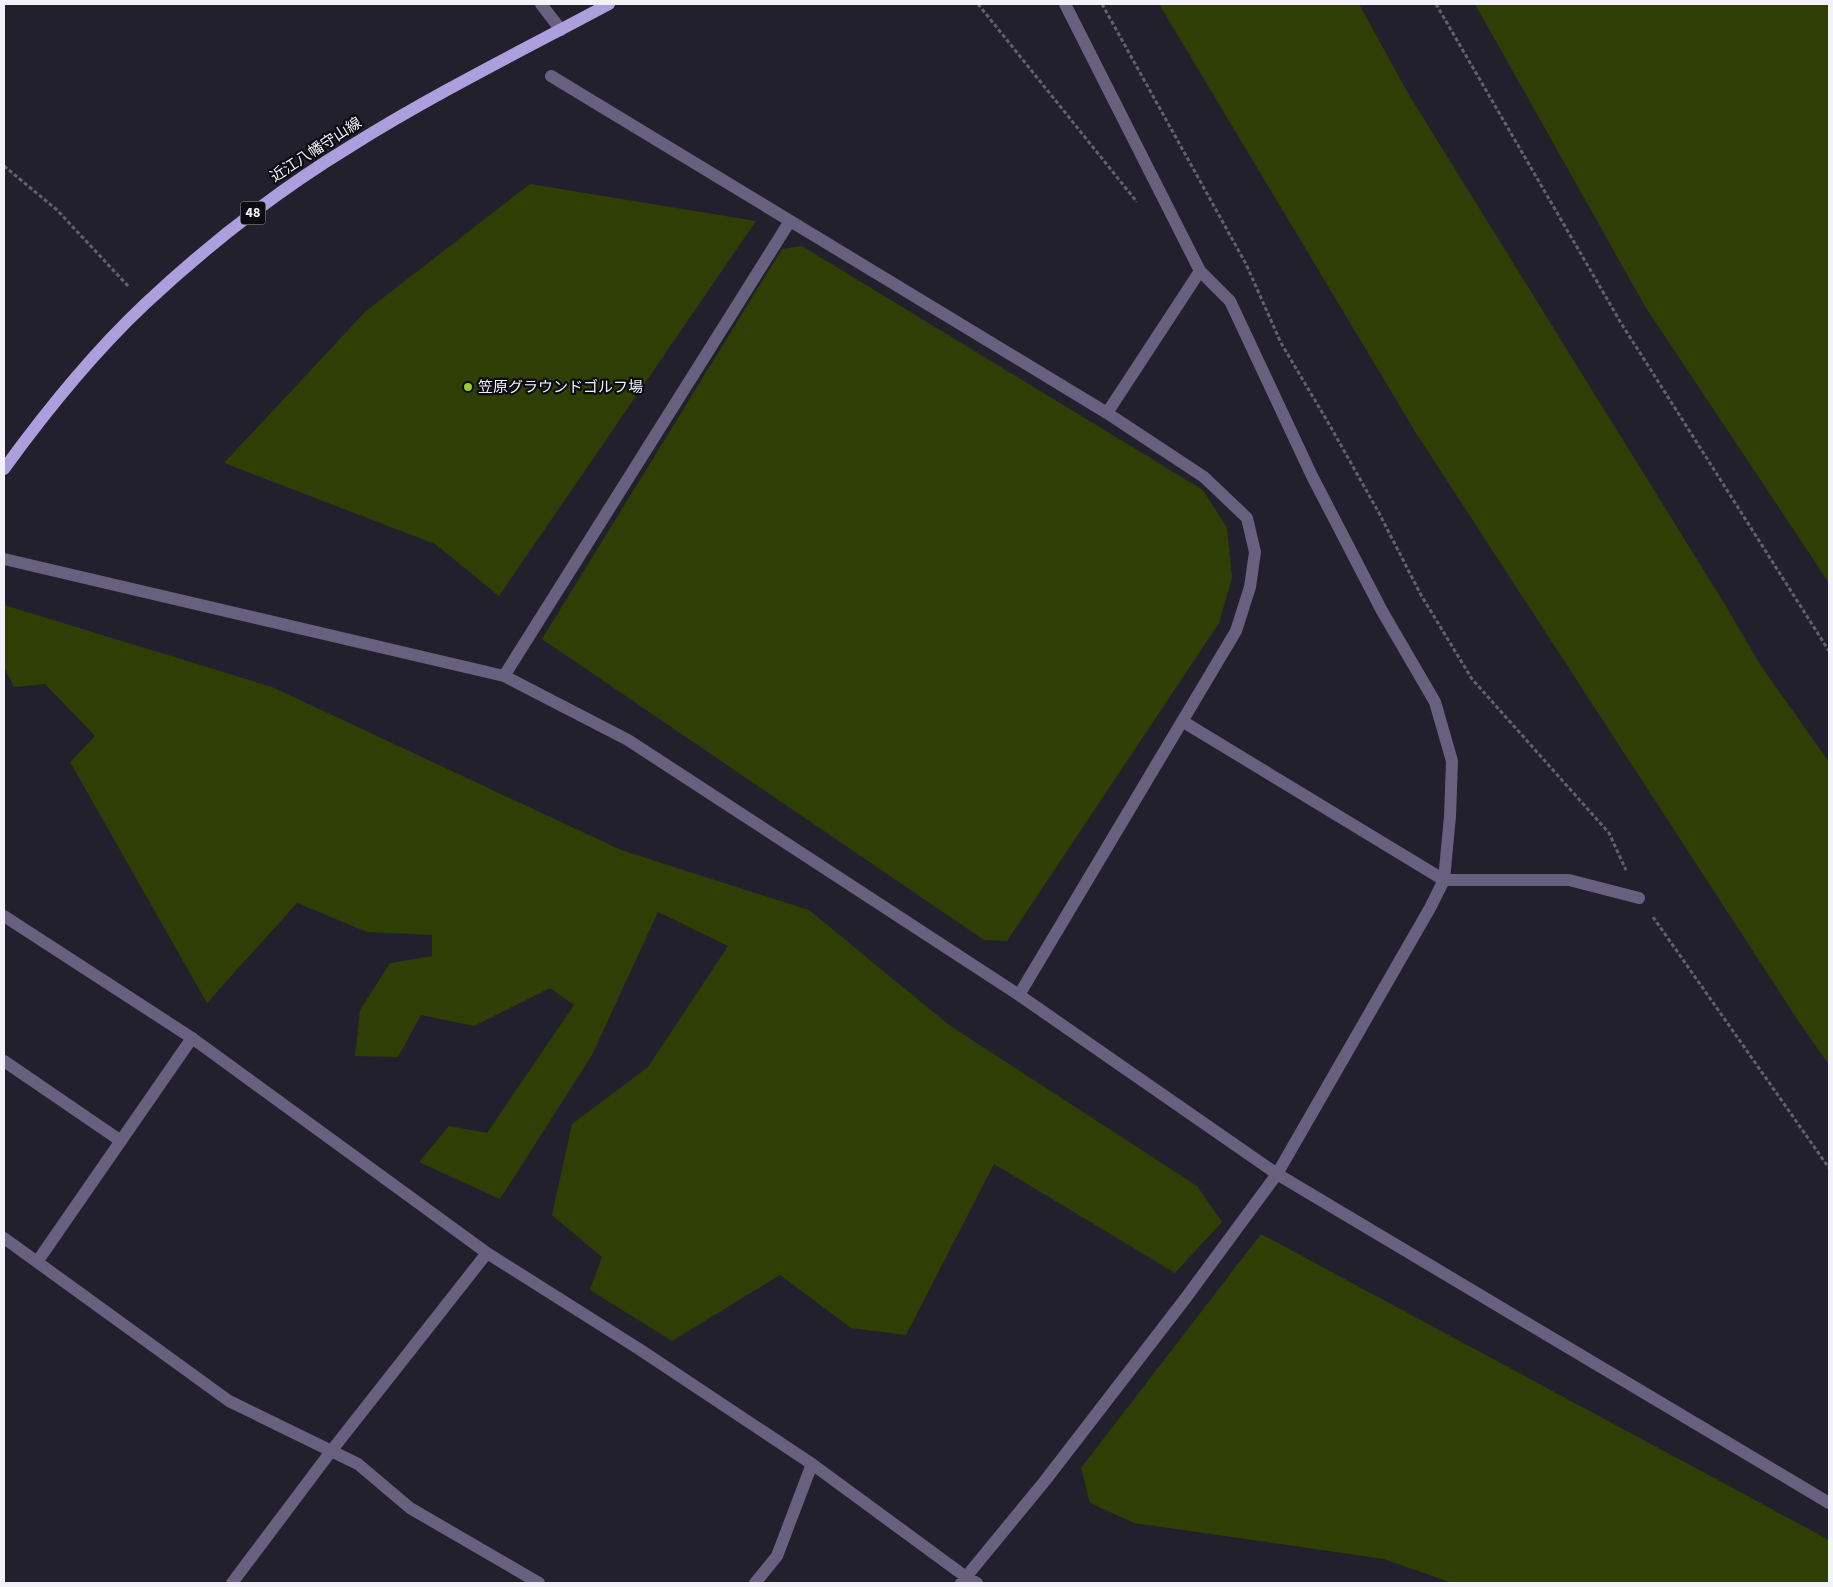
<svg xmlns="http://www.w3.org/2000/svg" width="1833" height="1587" viewBox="0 0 1833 1587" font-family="'Source Sans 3','Noto Sans JP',sans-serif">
<rect width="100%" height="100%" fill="#23202e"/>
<path fill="#2e3e05" d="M1159 4H1359L1409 95 1724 603 1761 666 1829 762V1065L1801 1025 1416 433Z
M1475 4H1829V583L1646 308Z
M530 184 756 221 499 596 435 544 224 463 366 311Z
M802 246 1203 490 1227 528 1232 578 1219 623 1007 941 984 940 542 639 782 249Z
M4 605 272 687 621 850 809 910 949 1025 1197 1186 1222 1222 1175 1273 994 1164 906 1335 851 1328 780 1275 672 1341 590 1290 602 1257 552 1215 572 1124 648 1067 728 946 658 912 592 1055 500 1199 419 1162 449 1126 487 1133 574 1005 550 988 474 1026 421 1015 398 1057 355 1056 360 1010 390 963 432 956V935L367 932 297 903 207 1003 70 762 95 736 45 684 14 687 4 667Z
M1261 1234 1829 1540V1583H1452L1384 1559 1134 1523 1090 1503 1081 1468Z"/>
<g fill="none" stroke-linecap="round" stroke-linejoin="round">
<path stroke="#63606d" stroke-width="3" stroke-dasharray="4 2.5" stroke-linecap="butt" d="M978 4 1137 202
M1102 4 1246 264 1281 343 1329 424 1379 513 1421 595 1472 679 1609 833 1626 870
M1436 4 1621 323 1829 651
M4 166 57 210 129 287
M1653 917 1829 1168"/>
<path stroke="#67617f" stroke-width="12" d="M4 1061 121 1141
M4 1238 229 1401 358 1464 410 1508 539 1583
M37 1262 192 1038
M755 1583 777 1556 812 1464"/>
<path stroke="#67617f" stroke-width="12" d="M541 4 561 30
M551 76 1107 413 1204 477 1247 518 1255 552 1250 587 1236 631 1019 995
M1107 413 1200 271
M4 559 504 676 628 740 1019 995 1277 1174 1829 1503
M504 676 790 221
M1182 721 1444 880H1569L1639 898
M4 916 192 1038 487 1253 639 1349 812 1464 966 1577 977 1583
M232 1583 332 1450 487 1253
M961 1583 1044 1482 1185 1299 1277 1174 1430 908 1444 880 1450 816 1452 761 1435 702 1382 611 1312 476 1230 301 1200 271 1065 4"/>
<path stroke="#ac9fdd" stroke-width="12" d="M4 469C46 411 92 354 145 304 208 245 277 191 351 146 434 94 523 50 609 4"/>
</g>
<circle fill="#9cca31" stroke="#0c0b11" stroke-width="2" cx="468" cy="387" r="5"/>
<g text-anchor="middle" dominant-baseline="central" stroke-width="4.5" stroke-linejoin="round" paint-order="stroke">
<rect fill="#0c0b11" stroke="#aeadb5" stroke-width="1" x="240.5" y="201.5" width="25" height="23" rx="4"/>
<g font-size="14" font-weight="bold" fill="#f3f2fb">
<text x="253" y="213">48</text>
</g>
<g font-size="15" fill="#f3f2fb" stroke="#0c0b11">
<text transform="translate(316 150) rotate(-33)">近江八幡守山線</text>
</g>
<g font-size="15" fill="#f3f2fb" stroke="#0c0b11" text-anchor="start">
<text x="478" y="387">笠原グラウンドゴルフ場</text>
</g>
</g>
<rect width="1833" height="1587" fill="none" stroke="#f3f2fb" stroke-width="10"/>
</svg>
